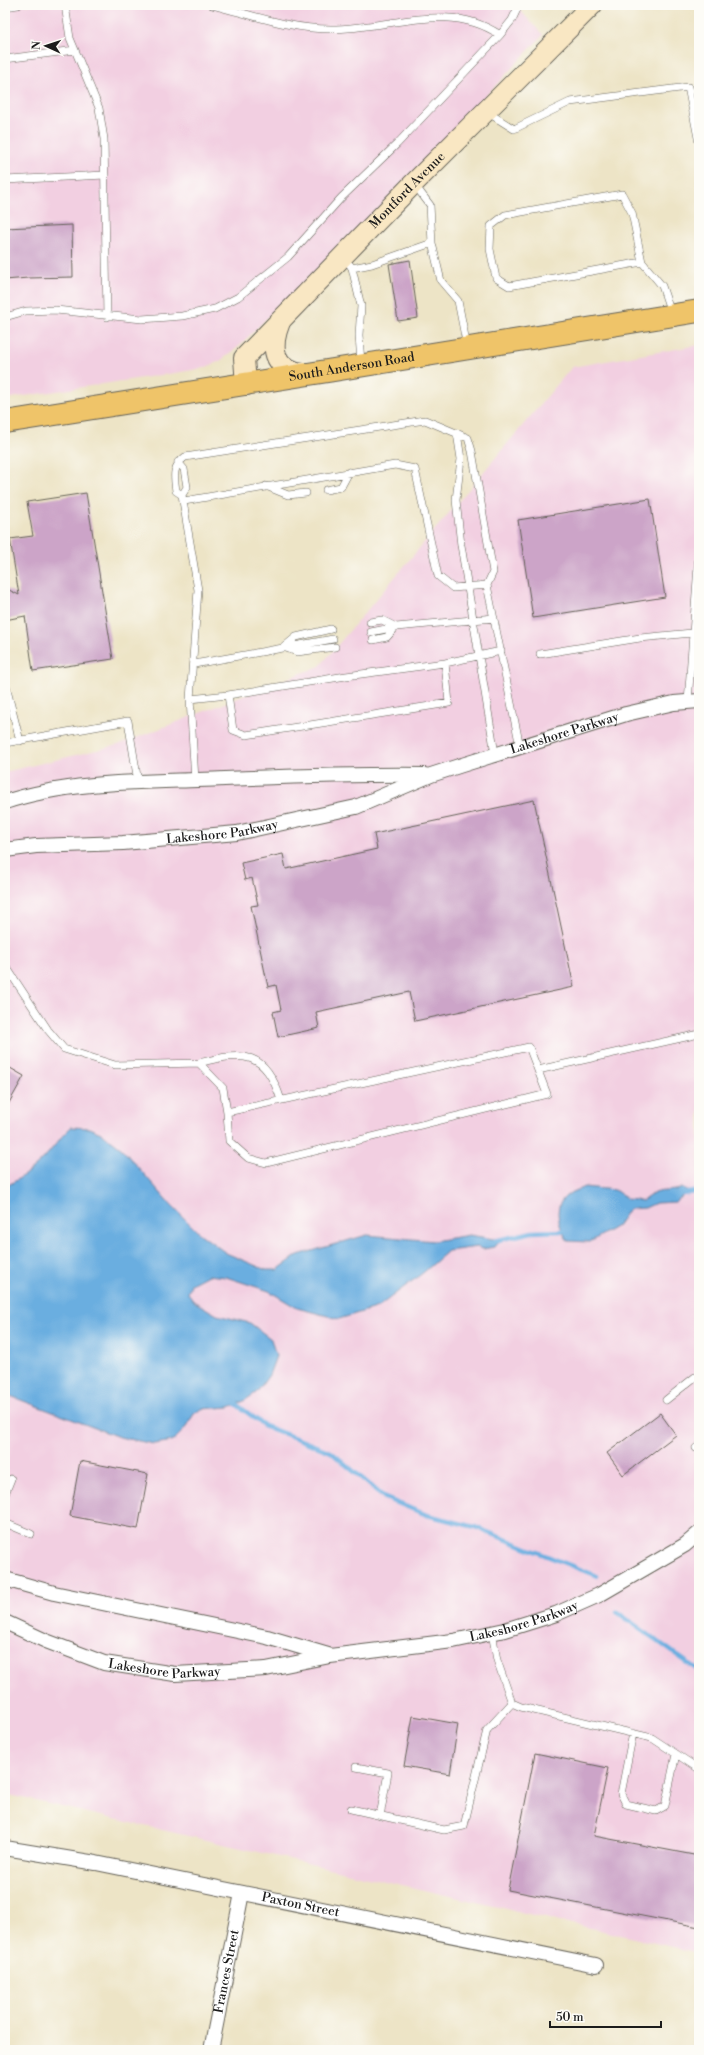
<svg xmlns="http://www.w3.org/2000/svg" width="704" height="2055" viewBox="0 0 704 2055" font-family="'Libre Bodoni',serif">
<rect width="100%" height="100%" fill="#fdfcf7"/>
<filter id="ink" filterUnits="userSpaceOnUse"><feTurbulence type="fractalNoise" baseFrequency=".025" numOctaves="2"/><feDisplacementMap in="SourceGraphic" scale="8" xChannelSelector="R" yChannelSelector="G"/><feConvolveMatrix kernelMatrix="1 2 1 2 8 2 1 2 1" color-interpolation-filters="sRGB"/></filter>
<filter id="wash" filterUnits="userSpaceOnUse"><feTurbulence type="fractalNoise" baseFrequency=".012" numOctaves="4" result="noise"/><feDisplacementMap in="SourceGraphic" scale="16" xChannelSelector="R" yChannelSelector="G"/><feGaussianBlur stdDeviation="0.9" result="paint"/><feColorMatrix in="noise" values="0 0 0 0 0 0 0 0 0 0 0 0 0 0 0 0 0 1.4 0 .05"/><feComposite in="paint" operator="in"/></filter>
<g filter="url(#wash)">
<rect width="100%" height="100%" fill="#ede4c6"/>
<path fill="#f2cfe1" d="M5 5H515L543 35 361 229 308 282 272 313 237 348 220 361 204 368 181 372 5 399Z
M699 345V1953L5 1794V772L118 745 320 666 572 367Z"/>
<path fill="#6baee0" stroke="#44657e" d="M71 1127 89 1128 101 1133 122 1149 171 1205 199 1233 226 1253 266 1270H277L298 1255 367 1235 434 1241 469 1235 500 1240 494 1247 483 1249 477 1247 448 1251 424 1272 378 1307 339 1319 297 1308 269 1291 226 1277 208 1275 191 1284 188 1293 195 1302 217 1315 250 1323 271 1339 276 1356 269 1375 257 1392 244 1401 229 1407 201 1409 194 1414 184 1430 173 1441 154 1444 119 1437 5 1394V1187C19 1179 31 1171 42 1160 53 1149 60 1137 71 1127Z
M584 1187 615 1190 627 1199 642 1201C649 1196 656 1191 666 1191 673 1190 675 1191 682 1188L688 1192 675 1202 656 1203 645 1208 629 1209 617 1226 590 1242 568 1241C560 1229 552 1209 565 1197 569 1193 578 1190 584 1187Z"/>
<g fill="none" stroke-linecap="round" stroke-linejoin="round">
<path stroke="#6baee0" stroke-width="4.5" d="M682 1194 699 1191
M494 1241 532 1232 561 1231 565 1228
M232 1401 265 1426 331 1452 385 1498 427 1515 475 1527 597 1576
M617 1612 699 1671"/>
</g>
<g id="blocks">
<path fill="#cca4c8" d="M72 225 73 277 28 278 5 280V228Z
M410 260 418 318 398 321 389 264Z
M86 493 113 659 33 671 25 616 5 620V588L19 595 10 539 33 536 27 502Z
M650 499 665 597 533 618 518 520Z
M534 800 574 987 415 1021 409 992 316 1012 319 1028 278 1037 273 1012 281 1010 276 985 268 987 251 906 258 905 252 878 245 880 241 863 283 854 286 869 377 849 374 834Z
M5 1065 24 1076 5 1110Z
M660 1413 676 1435 623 1475 607 1453Z
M80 1461 148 1474 138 1529 70 1516Z
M413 1716 458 1724 450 1774 404 1766Z
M535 1753 608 1768 594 1836 699 1856V1927L508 1890Z"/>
</g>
</g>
<g filter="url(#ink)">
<use href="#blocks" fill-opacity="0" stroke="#656258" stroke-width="1"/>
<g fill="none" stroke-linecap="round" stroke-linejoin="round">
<g stroke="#656258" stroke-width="8">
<path id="lane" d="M65 5 70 38 99 108 104 139 107 317
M212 5C252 15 290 29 331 29 392 29 448 0 500 35
M5 7 18 5
M5 59 75 50
M487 112 514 129 570 102 688 87 699 143
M5 180 105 175
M432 243 441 281 458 301 467 347
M642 262 632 213 622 194 505 215 491 226 490 249 496 278 509 286 642 262 662 286 671 313
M350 265 352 268 361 306 359 335 361 363
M352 268 372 264 432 243 430 205 414 184
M5 317 26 311 56 310 142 319 182 316 215 309 238 297 288 257 341 198 397 144 500 35 512 20 519 5
M457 433 461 459 456 500 461 545 495 754
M178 462 184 469 187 487 182 495 198 590 190 699 195 780
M266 486 288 495 306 493
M326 490 341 487 349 472
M182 495 176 491C174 476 172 467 185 457L425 420 468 438 472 451 493 572 487 585 520 747
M184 501 395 465 415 469 438 576 453 588 487 585
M370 622 382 620 396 627
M371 632 396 627
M373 640 387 637 396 627 494 618
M284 647 296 637 331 629
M286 648 297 652 335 647
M540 654 640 638 692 633
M445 663 449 703 246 735 233 730 228 695 346 676 445 663 501 651
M194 664 333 639
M5 682 20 741
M190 699 228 695
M688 702 699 552
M5 743 128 721 138 782
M5 965 48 1030 64 1049 115 1065 199 1063 223 1088 227 1112 529 1047 547 1094 266 1163 248 1158 229 1141 227 1112
M199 1063C245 1051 265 1051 281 1100
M538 1070 699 1034
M666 1400 695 1377 699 1378
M696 1448 699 1446
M5 1494 11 1479
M5 1523 31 1534
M492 1633 497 1660 512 1703 521 1707 652 1738 699 1769
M633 1733 621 1794 626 1804 656 1811 665 1806 676 1754
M356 1767 388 1773 380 1816
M351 1809 444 1830 464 1826 487 1730 512 1703"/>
</g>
<g stroke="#656258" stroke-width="16">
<g id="street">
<path d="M5 802C66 782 134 782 197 780 273 777 349 774 425 775"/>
<path id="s1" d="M5 850 36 846 123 843 237 833 356 807 431 775 462 765 626 714 674 703 699 701"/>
<path d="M5 1579 54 1593 267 1637 328 1655"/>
<path id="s2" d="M5 1622 46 1641 104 1663 175 1674 266 1669 330 1656 453 1641 505 1630 556 1614 599 1595 685 1545 699 1533"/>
<path id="s3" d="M5 1848 96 1863 596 1965"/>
<path id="s4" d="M211 2050 242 1893"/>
</g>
</g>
<g stroke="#656258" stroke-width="22">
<g id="secondary">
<path d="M280 322C270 347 272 369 303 373L304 375"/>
<path id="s5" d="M246 385 244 358 413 184 592 5"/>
</g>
</g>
<g stroke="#656258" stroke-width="24">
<g id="primary">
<path id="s6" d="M5 422C237 387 467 347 699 311"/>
</g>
</g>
<use href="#lane" stroke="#fff" stroke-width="7"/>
<use href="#street" stroke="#fff" stroke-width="14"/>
<use href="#secondary" stroke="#f9e7c3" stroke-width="20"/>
<use href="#primary" stroke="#efc469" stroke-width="22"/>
</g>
</g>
<g text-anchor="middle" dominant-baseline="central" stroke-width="4" stroke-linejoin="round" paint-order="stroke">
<g font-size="13" fill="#1c1c1c" stroke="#fdfcf7">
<text stroke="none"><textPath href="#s5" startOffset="261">Montford Avenue</textPath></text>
<text stroke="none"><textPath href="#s6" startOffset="351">South Anderson Road</textPath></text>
<text stroke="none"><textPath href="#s1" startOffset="576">Lakeshore Parkway</textPath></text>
<text stroke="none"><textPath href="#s1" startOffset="218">Lakeshore Parkway</textPath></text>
<text stroke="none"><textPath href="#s2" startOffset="533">Lakeshore Parkway</textPath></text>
<text stroke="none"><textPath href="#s2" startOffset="168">Lakeshore Parkway</textPath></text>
<text stroke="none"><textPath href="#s3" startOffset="301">Paxton Street</textPath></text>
<text stroke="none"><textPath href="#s4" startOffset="80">Frances Street</textPath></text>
</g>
</g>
<rect width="704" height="2055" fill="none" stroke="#fdfcf7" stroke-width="20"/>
<g transform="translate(46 46) rotate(273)" stroke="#fdfcf7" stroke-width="3" paint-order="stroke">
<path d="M0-3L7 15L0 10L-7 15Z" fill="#1c1c1c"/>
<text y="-6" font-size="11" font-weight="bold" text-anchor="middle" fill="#1c1c1c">N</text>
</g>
<path d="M550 2021v6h111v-6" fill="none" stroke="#1c1c1c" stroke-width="2"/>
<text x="556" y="2021" font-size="12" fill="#1c1c1c" stroke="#fdfcf7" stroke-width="3" paint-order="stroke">50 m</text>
</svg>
